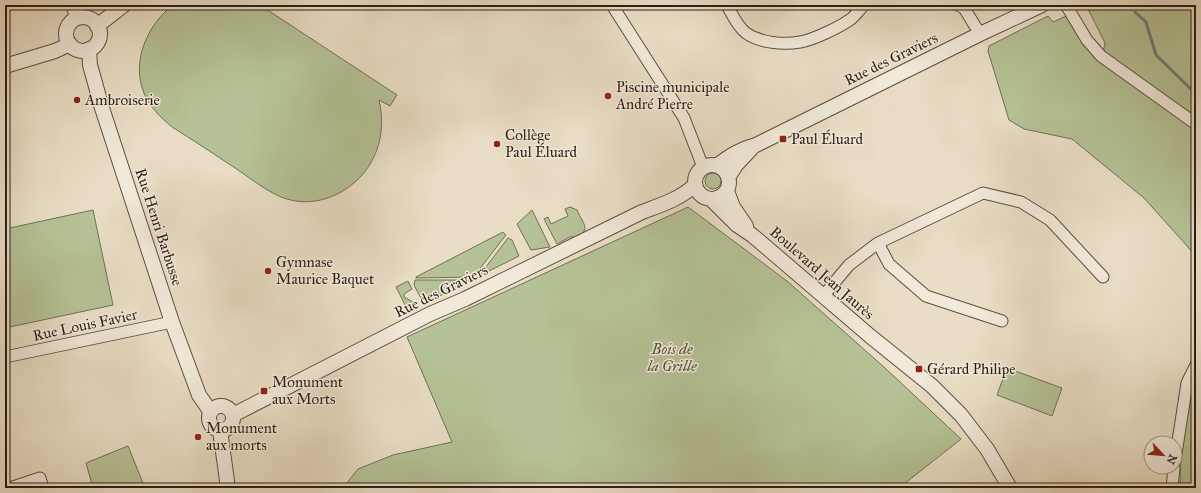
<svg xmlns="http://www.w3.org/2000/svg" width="1201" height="493" viewBox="0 0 1201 493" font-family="'IM FELL Great Primer',serif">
<rect width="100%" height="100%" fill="#e9ddc5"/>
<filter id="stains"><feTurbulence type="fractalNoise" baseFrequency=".005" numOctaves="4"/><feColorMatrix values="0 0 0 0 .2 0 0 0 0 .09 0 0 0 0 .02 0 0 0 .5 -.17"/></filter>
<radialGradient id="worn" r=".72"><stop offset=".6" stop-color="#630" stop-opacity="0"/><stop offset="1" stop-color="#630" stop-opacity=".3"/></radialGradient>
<path fill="#b5c196" stroke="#707056" d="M173 5H260L397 95 390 106 379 100C385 126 381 152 363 174 343 197 311 209 281 197 265 190 250 178 235 168 214 154 193 140 172 127 160 117 150 107 144 93 131 62 147 25 173 5Z
M1086 5H1196V256L1144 198 1072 139 1024 129 1009 120 988 51 989 46 1048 16 1053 22 1066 16 1103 53 1105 43Z
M705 181a8 8 0 1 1 16 0a8 8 0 1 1-16 0Z
M570 207 577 210C584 226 592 229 574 239L572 236 557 244 544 219 548 217 551 224 568 216 565 209Z
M688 207 787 281 885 368 961 439 899 488H343L358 469 393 455 452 442 407 337Z
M93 210 113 305 5 328V229Z
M532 210 550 247 531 250 517 224Z
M503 232 506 235 475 275 472 277 416 278V277Z
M508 238 512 240 519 256 479 276Z
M415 280H471L424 304 414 285Z
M408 281 412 289 404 294V297L413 302 415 306 412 312 407 309 396 287Z
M1007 368 1062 388 1052 416 997 395Z
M1196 383V488H1180C1181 452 1181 416 1196 383Z
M128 446 145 488H93L86 463Z"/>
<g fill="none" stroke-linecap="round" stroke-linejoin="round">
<path stroke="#6e7c7b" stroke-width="3" d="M1135 12 1146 22 1156 55 1196 94"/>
<g stroke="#5a4e42" stroke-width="13">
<path id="minor" d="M612 5 684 118 703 167
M727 5C732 14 737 26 746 33 760 43 784 45 800 42 813 40 840 27 851 19 856 15 860 9 864 5
M958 5 964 8 980 34
M1066 5 1087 40 1101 56 1196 124
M878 243 889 264 926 296 1002 321
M824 295 849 265 878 243 983 193 1021 202 1050 220 1103 277
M5 357 172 322
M1175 460 1187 383 1196 365
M10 488 40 478 43 488
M1172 488 1174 467"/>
</g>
<g stroke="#5a4e42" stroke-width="16">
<path id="tertiary" d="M73 5 78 18
M66 34a17 17 0 1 1 34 0a17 17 0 1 1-34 0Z
M97 26 124 5
M89 49 90 65 102 108 172 322 199 395 210 411
M5 66 55 51 70 44
M695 182a17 17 0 1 1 34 0a17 17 0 1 1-34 0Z
M718 165C730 155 741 149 756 145L980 34 1042 5
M729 176 736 165 751 149
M727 191 733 207 746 226
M711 199 737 225 752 235 870 336 932 386 961 415 987 449 1010 488
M209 418a12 12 0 1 1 24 0a12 12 0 1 1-24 0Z
M233 415 430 314 465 299 642 212C661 205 680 199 695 185
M220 430 228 488"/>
</g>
<use href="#minor" stroke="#f1e9d9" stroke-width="11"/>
<use href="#tertiary" stroke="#f1e9d9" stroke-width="14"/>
</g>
<g fill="#8f2418" stroke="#f1e9d9" stroke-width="1.5">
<circle cx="608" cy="96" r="4"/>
<circle cx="77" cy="100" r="4"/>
<rect x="779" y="135" width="8" height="8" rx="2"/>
<circle cx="497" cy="144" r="4"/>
<circle cx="268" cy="271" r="4"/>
<rect x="915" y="365" width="8" height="8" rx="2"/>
<rect x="260" y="387" width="8" height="8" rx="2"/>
<circle cx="198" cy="437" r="4"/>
</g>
<g text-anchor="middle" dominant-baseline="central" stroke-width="3" stroke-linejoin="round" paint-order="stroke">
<g font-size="15" fill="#2b1e16" stroke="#f1e9d9">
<text transform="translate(891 59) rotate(-26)">Rue des Graviers</text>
<text transform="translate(159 227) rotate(72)">Rue Henri Barbusse</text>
<text transform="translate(822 273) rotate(41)">Boulevard Jean Jaurès</text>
<text transform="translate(441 291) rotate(-26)">Rue des Graviers</text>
<text transform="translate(85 325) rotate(-12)">Rue Louis Favier</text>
</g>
<g font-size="15" fill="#2b1e16" stroke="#f1e9d9" text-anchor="start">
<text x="616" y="87">Piscine municipale<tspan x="616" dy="17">André Pierre</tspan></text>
<text x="85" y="100">Ambroiserie</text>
<text x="505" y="135">Collège<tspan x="505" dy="17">Paul Éluard</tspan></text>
<text x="791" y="139">Paul Éluard</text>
<text x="276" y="262">Gymnase<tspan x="276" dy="17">Maurice Baquet</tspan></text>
<text x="927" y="369">Gérard Philipe</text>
<text x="272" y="382">Monument<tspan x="272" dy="17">aux Morts</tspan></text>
<text x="206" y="428">Monument<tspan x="206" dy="17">aux morts</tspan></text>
</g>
<g font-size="15" font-style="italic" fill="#544f3c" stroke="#f1e9d9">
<text x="672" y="349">Bois de<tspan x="672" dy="17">la Grille</tspan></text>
</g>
</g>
<rect width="1201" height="493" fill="none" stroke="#e9ddc5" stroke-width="20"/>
<rect x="6" y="6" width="1189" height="481" fill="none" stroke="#2b1e16" stroke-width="2"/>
<rect x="10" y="10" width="1181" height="473" fill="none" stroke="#2b1e16"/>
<g transform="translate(1163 455) rotate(116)"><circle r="19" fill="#f1e9d9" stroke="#a2988b"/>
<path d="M0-3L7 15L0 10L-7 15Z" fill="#8f2418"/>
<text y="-6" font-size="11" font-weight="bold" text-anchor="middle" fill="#2b1e16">N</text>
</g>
<rect width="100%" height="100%" filter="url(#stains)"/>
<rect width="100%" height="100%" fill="url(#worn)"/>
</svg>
